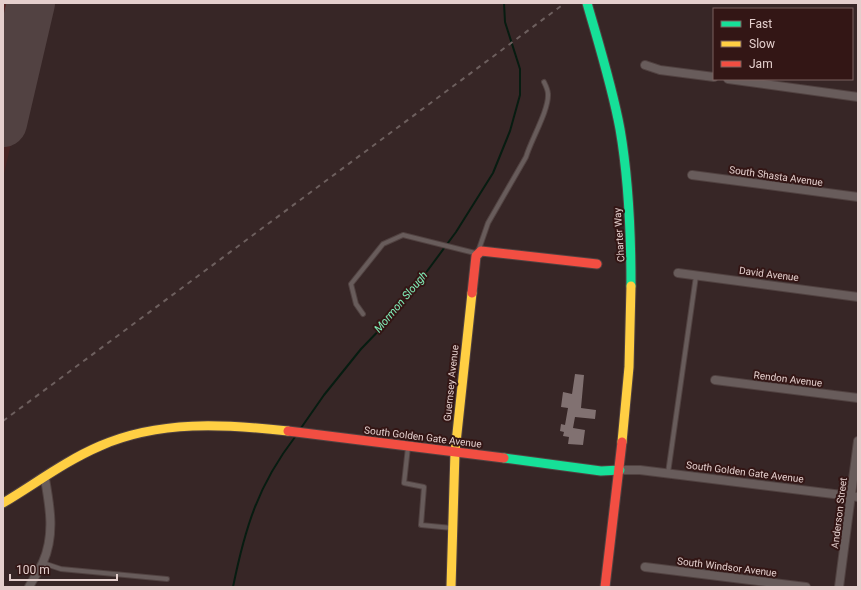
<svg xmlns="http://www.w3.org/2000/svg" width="861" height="590" viewBox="0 0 861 590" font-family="Roboto,sans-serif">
<rect width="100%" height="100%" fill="#372626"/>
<path fill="#472423" d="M19 3H44L3 178V71Z"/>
<path fill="#562423" d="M3 3H19L3 71Z"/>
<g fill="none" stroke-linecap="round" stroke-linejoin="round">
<path stroke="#071c11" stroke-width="2" d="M301 428 324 395 361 349 387 322 425 274 456 232 493 173 510 131 520 95V69L505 22 504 3
M233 587C245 528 258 485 295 437"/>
<path stroke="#524242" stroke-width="48" d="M3 123 31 3"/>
</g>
<path fill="#817171" d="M575 374 584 375 581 408 596 410 595 419 575 417 573 428 585 430 583 445 568 444 569 437 563 436 564 432 560 431 561 424 565 425 568 408 561 407 563 392 572 394Z"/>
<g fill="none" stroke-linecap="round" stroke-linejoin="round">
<g stroke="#514241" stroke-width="6">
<path id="lane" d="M479 249 488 223 526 157C531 140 549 110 548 94 548 90 546 86 544 82
M363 314 356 304 351 284 383 244 403 235 475 253
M408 447 404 483 424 487 421 525 452 528
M668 473 696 276
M43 563 61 569 167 579"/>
</g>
<g stroke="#514241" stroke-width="10">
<path id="street" d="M645 65 660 70 714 77
M728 79 858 97
M692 175 858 197
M678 273 858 297
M715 380 858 398
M620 470H640L858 497
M645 567 806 587
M29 587C33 579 39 571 43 562 55 535 50 507 45 479
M839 587 858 441"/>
</g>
<g stroke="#514241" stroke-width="11">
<path id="fast" d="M587 3C599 45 612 86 620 129 629 181 631 234 631 286
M504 458 601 471 620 470"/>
</g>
<g stroke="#514241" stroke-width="11">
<path id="slow" d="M622 442 629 367 631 286
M3 503C35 484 65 461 100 446 159 420 225 424 288 431
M451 587 455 452 472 293"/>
</g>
<g stroke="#514241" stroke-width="11">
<path id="jam" d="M472 293 476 256 481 251 597 264
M288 431 504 458
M605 587 622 442"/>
</g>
<use href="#lane" stroke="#685c5b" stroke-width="4"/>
<use href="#street" stroke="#685c5b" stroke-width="8"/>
<use href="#fast" stroke="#16e098" stroke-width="9"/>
<use href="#slow" stroke="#ffcf43" stroke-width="9"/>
<use href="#jam" stroke="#f24e42" stroke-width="9"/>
<path stroke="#6d5f5e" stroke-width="2" stroke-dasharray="5 5" stroke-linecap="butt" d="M3 421 565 3"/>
</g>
<g text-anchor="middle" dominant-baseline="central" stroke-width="4" stroke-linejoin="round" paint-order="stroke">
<g font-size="10" fill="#e4cfcd" stroke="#331615">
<text transform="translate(776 176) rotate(8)">South Shasta Avenue</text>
<text transform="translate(619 235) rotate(-94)">Charter Way</text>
<text transform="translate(769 274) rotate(7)">David Avenue</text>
<text transform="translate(788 379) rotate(7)">Rendon Avenue</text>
<text transform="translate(451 383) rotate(-84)">Guernsey Avenue</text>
<text transform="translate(423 437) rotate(7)">South Golden Gate Avenue</text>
<text transform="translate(745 472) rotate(7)">South Golden Gate Avenue</text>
<text transform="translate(839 513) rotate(-83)">Anderson Street</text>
<text transform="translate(727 567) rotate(7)">South Windsor Avenue</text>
</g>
<g font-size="11" font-style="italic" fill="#81f1ba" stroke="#331615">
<text transform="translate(401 302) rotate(-50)">Mormon Slough</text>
</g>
</g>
<rect width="861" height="590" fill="none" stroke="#e4cfcd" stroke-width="8"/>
<rect x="713" y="8" width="140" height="72" fill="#331615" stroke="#7a605f"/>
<rect x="721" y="21" width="20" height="6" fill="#16e098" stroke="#7a605f"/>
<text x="749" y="28" font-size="12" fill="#e4cfcd">Fast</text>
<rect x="721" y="41" width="20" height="6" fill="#ffcf43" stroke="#7a605f"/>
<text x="749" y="48" font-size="12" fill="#e4cfcd">Slow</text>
<rect x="721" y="61" width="20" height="6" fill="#f24e42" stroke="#7a605f"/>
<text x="749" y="68" font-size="12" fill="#e4cfcd">Jam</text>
<path d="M10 574v6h107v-6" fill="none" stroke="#e4cfcd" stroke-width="2"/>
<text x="16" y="574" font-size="12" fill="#e4cfcd" stroke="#331615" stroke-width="3" paint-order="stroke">100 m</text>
</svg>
